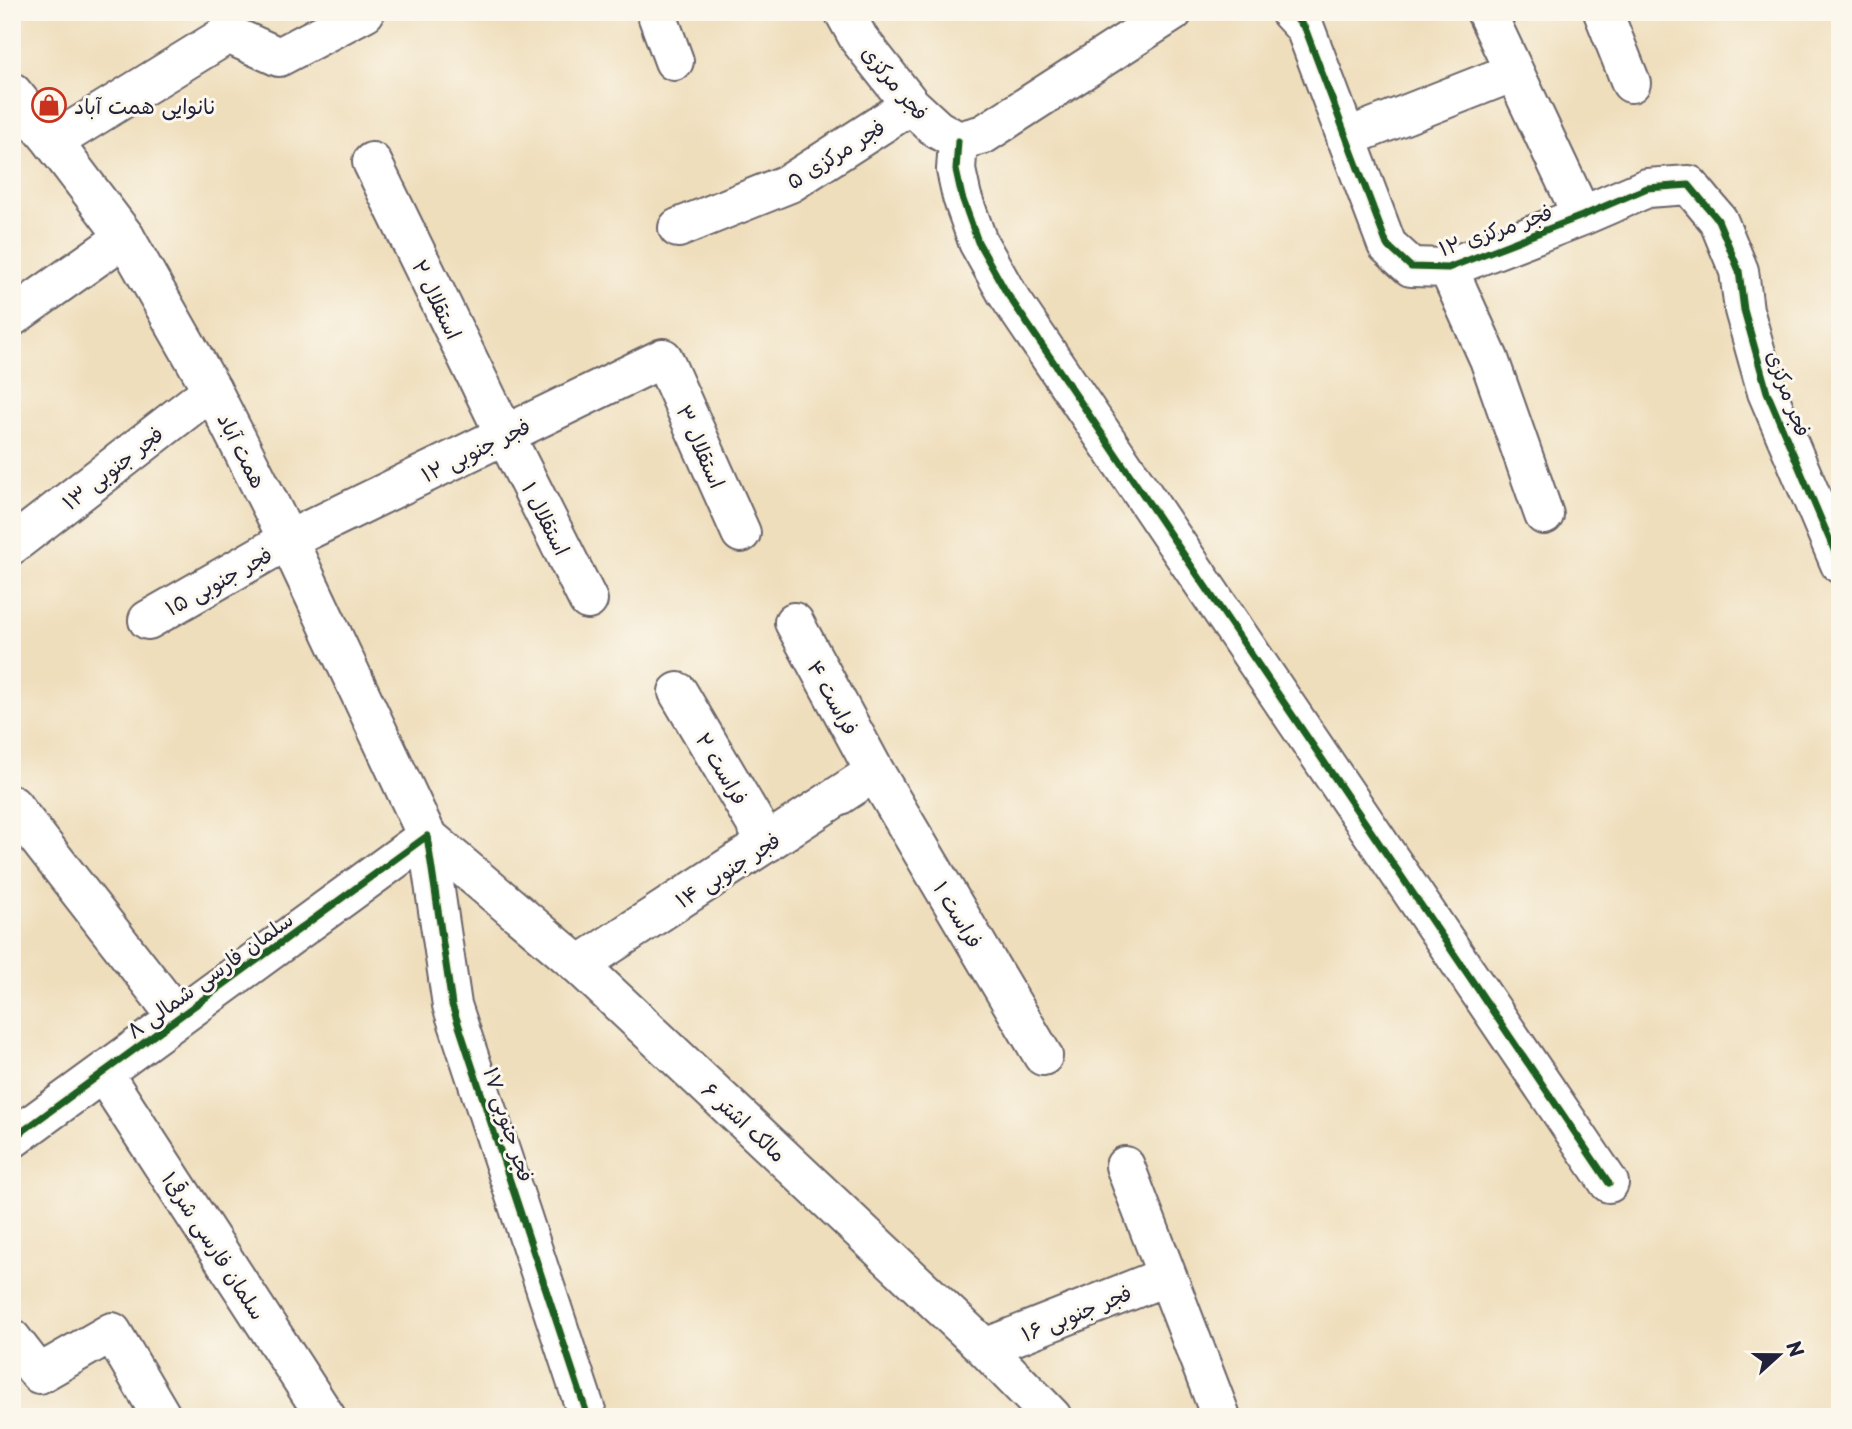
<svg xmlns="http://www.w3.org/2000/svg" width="1852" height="1429" viewBox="0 0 1852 1429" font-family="'Playpen Sans','Playpen Sans Arabic',sans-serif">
<rect width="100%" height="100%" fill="#fbf7ec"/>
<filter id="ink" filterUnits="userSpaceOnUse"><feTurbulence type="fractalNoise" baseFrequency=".0143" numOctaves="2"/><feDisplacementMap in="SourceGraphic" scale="14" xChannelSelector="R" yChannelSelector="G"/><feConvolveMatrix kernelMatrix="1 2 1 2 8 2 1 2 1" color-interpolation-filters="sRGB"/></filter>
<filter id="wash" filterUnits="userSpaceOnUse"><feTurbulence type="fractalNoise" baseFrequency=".00686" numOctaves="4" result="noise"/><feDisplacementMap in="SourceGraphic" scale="28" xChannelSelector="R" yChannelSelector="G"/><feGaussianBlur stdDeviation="1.57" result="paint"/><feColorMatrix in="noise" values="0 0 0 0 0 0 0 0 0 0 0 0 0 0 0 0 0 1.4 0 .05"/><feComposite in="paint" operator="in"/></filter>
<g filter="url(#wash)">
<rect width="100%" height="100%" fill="#efdebc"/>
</g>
<g filter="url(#ink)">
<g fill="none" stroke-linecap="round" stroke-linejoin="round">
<g stroke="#6a6468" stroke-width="42">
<path id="minor" d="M656 12 674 61
M844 12 859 39 911 105 937 129 958 141
M1290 12 1305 28 1387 245 1411 267 1448 268 1582 216 1647 188 1689 185 1718 220 1739 271 1744 310 1767 392 1840 564
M1486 12 1582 216
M1603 12 1631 83
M1346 138 1514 72
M958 141 956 170 962 197 978 242 1006 292 1609 1183
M958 141 984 134 1173 12
M53 142 228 34 279 57 365 12
M372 162 505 435 588 600
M678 228 790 183 911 105
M1448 268 1489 359 1544 515
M12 317 125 237
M12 545 212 390
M148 620 288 540 663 358 741 533
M794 622 875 772 1043 1056
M678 692 767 843
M12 805 178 1018
M579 965 875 772
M103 1073 326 1417
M12 1139 427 836 452 1005 588 1417
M1125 1166 1220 1414
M12 1339 39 1374 112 1332 162 1417
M985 1348 1167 1276"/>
</g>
<g stroke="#6a6468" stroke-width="42">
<path id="major" d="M12 92 53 142 125 237 212 390 288 540 427 836 579 965 985 1348 1052 1417"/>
</g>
<use href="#minor" stroke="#fff" stroke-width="38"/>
<use href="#major" stroke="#fff" stroke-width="38"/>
<g stroke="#fbf7ec" stroke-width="11">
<path id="cycleway" d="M1290 12 1305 28 1387 245 1411 267 1448 268 1582 216 1647 188 1689 185 1718 220 1739 271 1744 310 1767 392 1840 564
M958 141 956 170 962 197 978 242 1006 292 1609 1183
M12 1139 427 836 452 1005 588 1417"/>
</g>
<use href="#cycleway" stroke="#1b5e20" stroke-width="7"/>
</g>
</g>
<defs>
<g id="shop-ring" transform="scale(1.75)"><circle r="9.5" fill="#fbf7ec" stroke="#c8321e" stroke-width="1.5"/><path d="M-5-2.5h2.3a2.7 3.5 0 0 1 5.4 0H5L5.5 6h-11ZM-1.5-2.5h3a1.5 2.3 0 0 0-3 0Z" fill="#c8321e"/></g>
</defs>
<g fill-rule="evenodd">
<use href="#shop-ring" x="49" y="105"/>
</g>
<g text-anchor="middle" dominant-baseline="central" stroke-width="6" stroke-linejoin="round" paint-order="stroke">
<g font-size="21" fill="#22223b" stroke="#fbf7ec">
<text transform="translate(896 82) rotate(50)">فجر مرکزی</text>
<text transform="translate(835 153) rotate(-32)">فجر مرکزی ۵</text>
<text transform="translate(1495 229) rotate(-19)">فجر مرکزی ۱۲</text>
<text transform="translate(438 299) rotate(64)">استقلال ۲</text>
<text transform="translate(1790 393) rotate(70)">فجر مرکزی</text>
<text transform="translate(702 446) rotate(66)">استقلال ۳</text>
<text transform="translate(475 449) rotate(-26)">فجر جنوبی ۱۲</text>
<text transform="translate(243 450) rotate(63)">همت آباد</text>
<text transform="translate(112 467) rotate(-38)">فجر جنوبی ۱۳</text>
<text transform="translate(547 518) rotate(63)">استقلال ۱</text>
<text transform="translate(218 580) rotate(-29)">فجر جنوبی ۱۵</text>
<text transform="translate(834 697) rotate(61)">فراست ۴</text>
<text transform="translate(723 768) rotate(59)">فراست ۲</text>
<text transform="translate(727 869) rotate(-33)">فجر جنوبی ۱۴</text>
<text transform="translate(959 914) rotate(59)">فراست ۱</text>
<text transform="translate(209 974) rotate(-36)">سلمان فارسی شمالی ۸</text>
<text transform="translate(745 1121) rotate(43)">مالک اشتر ۶</text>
<text transform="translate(510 1124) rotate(72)">فجر جنوبی ۱۷</text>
<text transform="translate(215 1245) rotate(57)">سلمان فارسی شرقی۱</text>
<text transform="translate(1076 1312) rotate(-22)">فجر جنوبی ۱۶</text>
</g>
<g font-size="21" fill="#22223b" stroke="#fbf7ec" text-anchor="start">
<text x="74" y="105">نانوایی همت آباد</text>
</g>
</g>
<rect width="1852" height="1429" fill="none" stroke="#fbf7ec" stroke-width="42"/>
<g transform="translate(1779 1355) rotate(69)" stroke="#fbf7ec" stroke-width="5" paint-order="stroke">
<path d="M0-5L12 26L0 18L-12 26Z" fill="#22223b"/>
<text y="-10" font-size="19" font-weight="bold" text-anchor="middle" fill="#22223b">N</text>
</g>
</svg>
